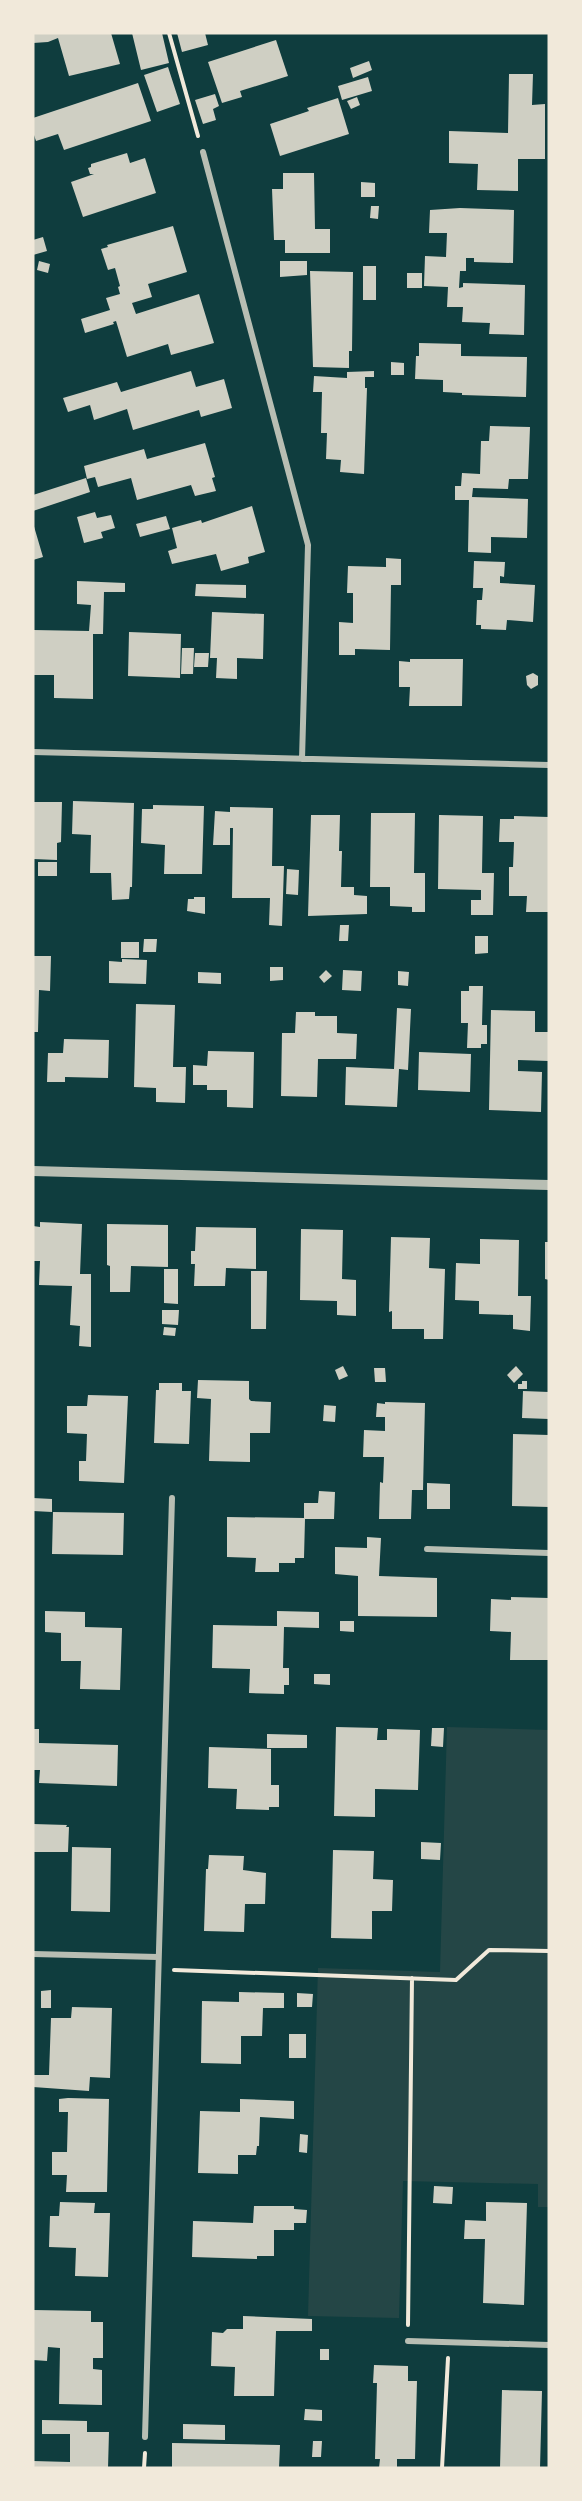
<svg xmlns="http://www.w3.org/2000/svg" width="582" height="2501" viewBox="0 0 582 2501" font-family="Lato,sans-serif">
<rect width="100%" height="100%" fill="#0f3d3e"/>
<path fill="#244646" d="M447 1727 549 1730V2207H538V2184L403 2181 399 2318 308 2316 318 1968 440 1972Z"/>
<path fill="#cfcfc3" d="M33 33H111L120 64 69 76 58 38 48 42 33 43Z
M132 33H162L169 63 141 70Z
M177 33H205L208 45 182 52Z
M276 40 288 76 240 91 242 97 222 103 208 62Z
M369 61 372 70 353 78 350 68Z
M168 67 180 104 157 112 144 75Z
M509 74H533L532 105 545 104V159H518V191L477 190 478 164 449 163V131L508 133Z
M368 77 372 91 342 100 338 86Z
M138 83 151 121 64 150 58 134 36 141 33 132V118Z
M215 94 219 106 213 109 216 120 203 124 195 100Z
M357 97 360 105 351 109 347 101Z
M338 98 349 134 280 156 270 124 309 111 307 108Z
M127 153 130 163 145 158 156 193 83 217 71 182 94 174H90L88 168 91 167V164Z
M283 173H314L315 229H330V253H285V240H274L272 189H283Z
M361 182 375 183V197H361Z
M371 206H379L378 219 370 218Z
M460 208 514 210 513 263 474 262V258H466V271H460L459 288 463 287V283L525 285 524 335 489 334 490 323 462 322 463 307H447L448 287 424 286 425 256 446 257 447 233H429L430 210Z
M173 226 187 272 148 284 152 297 132 303 136 314 199 294 214 343 171 355 168 344 127 357 116 321 113 322 114 324 85 333 81 319 110 310 106 298 120 294 118 287 120 286 115 268 108 270 101 249 108 247 107 245Z
M43 237 47 251 33 255V240Z
M39 261 50 264 48 273 37 270Z
M280 261H307V275L280 277Z
M363 266H376V300H363Z
M310 271 353 272 352 351H349V368L313 367Z
M407 273H422V288H407Z
M419 343 461 344V356L527 357 526 397 462 395V393L443 392V380L415 379 416 356H419Z
M391 362 404 363V375H391Z
M191 371 196 387 224 379 232 408 201 417 199 410 133 430 127 409 94 420 90 405 68 412 63 398 117 382 121 392Z
M374 371V377H365V388H367L364 474 340 472 341 460 326 459 327 433H321L322 392H313L314 376 347 378V372Z
M490 426 530 427 528 479H509L508 489 473 488 472 497 528 499 527 538 491 537V553L468 552 469 500H455V486H461L462 473 480 474 481 441H489Z
M205 443 215 477 212 478 216 491 195 496 191 485 137 500 131 478 98 487 95 477 87 479 84 466 144 449 147 459Z
M86 478 90 492 33 511V495Z
M252 506 265 552 248 557 249 563 221 571 216 554 172 564 168 551 177 548 172 528 201 520 202 523Z
M95 512 97 518 111 515 115 528 101 532 103 538 84 543 77 517Z
M166 516 170 529 140 537 136 524Z
M33 523 43 557 33 560Z
M386 558 401 559V585H391L390 650 355 649V655H339V622L353 623V593H347L348 566 386 567Z
M474 561 505 562 504 577 500 576V583L535 585 533 622 507 620 506 630 481 629V625H476L477 600H482L483 588H473Z
M77 581 125 583V592H104L103 634H93V699L54 698V675H33V630L89 631 91 605 77 604Z
M196 584 246 585V598L195 596Z
M212 612 264 614 263 659 237 658V679L216 678 217 658H210Z
M129 632 181 634 180 678 128 676Z
M182 648H194L193 674H181Z
M195 653H209L208 667H194Z
M410 659H463L462 706H409L410 687H399V661L410 662Z
M533 673 538 676V685L531 689 527 685 526 676Z
M73 801 134 803 132 887H130L129 899 112 900 111 873H90L91 835 72 834Z
M33 802H62L61 842 57 843V860L33 859Z
M153 805 204 806 202 874H164L165 845 141 843 142 809H153Z
M230 807 273 808 272 866H284L282 926 269 925 270 898H232L233 828H230V845H213L215 811 230 812Z
M371 813H415L414 873H425V912H412V907L390 906V887H370Z
M311 815H340L339 851H342L341 887H354V895L367 896V914L308 916Z
M439 815 483 816 482 873H494L493 915H471V900H481V890L438 889Z
M514 816 549 817V912H526L527 896H509V867H513L514 842H499L500 819H514Z
M38 862H57V876H38Z
M287 869 299 870 298 895 286 894Z
M194 897H205V914L187 911 188 899H194Z
M340 925H349L348 941H339Z
M475 936H488V953L475 954Z
M144 939H157L156 952H143Z
M121 942H139V958H121Z
M33 956H51L50 991 39 990 38 1032H33Z
M122 959 147 960 146 984 109 983V961L122 962Z
M270 967H283V980L270 981Z
M326 970 332 976 324 983 319 977Z
M343 970 362 971 361 991 342 990Z
M398 971 409 972 408 986 398 985Z
M198 972 221 973V984L198 983Z
M469 986H483L482 1025H487V1044H481V1048H467L468 1023H461V991H469Z
M136 1004 175 1005 173 1067H186L185 1103 156 1102V1088L134 1087Z
M397 1008 411 1009 408 1070 399 1069 397 1107 345 1105 346 1067 394 1069Z
M491 1010 535 1011V1032H549V1061L518 1060V1071L542 1072 541 1112 489 1110Z
M296 1012H315V1016H337V1033L357 1034 356 1059H318L317 1097 281 1096 282 1033H295Z
M64 1039 109 1040 108 1078 65 1077V1082H47L48 1053H63Z
M208 1051 254 1052 253 1108 227 1107V1090H207V1085H193V1065L207 1066Z
M419 1052 471 1054 470 1092 418 1090Z
M40 1222 82 1224 80 1274H91V1347L79 1346 80 1326 70 1325 72 1286 39 1285 40 1261H33V1226L40 1227Z
M107 1224 168 1225V1267L131 1266 130 1292H110V1266L107 1265Z
M196 1227 256 1228V1269L226 1268 225 1286H194L195 1264H191V1251H195Z
M301 1229 343 1230 342 1279 356 1280V1316L337 1315V1301L300 1300Z
M391 1237 430 1238 429 1268 445 1269 443 1339H424V1329H392V1311L389 1312Z
M480 1239 519 1240 518 1296H531L530 1331 513 1329V1315L479 1314V1301L455 1300 456 1263 480 1264Z
M545 1242H549V1280L545 1279Z
M164 1269H178V1304L164 1303Z
M251 1271H267L266 1329H251Z
M162 1310H179L178 1325 162 1324Z
M164 1327 176 1328 175 1336 163 1335Z
M343 1366 348 1376 339 1380 335 1370Z
M516 1366 523 1374 514 1383 507 1375Z
M374 1368H385L386 1382H375Z
M198 1380 249 1381V1399L251 1401 271 1402 270 1433H250V1462L209 1461 211 1399 197 1398Z
M522 1381H527V1389H518V1384H522Z
M159 1383H182V1391H191L189 1444 154 1443 156 1390H159Z
M523 1391 549 1392V1419L522 1418Z
M88 1395 128 1396 124 1483 79 1481V1461H86L87 1434 67 1433V1406H87Z
M385 1402 425 1403 423 1490H412L411 1519H379L380 1482 383 1483 384 1457H363L364 1430 385 1431V1417H376L377 1403 385 1404Z
M324 1405 336 1406 335 1422 323 1421Z
M513 1434 549 1435V1507L512 1506Z
M427 1483 450 1484V1509H427Z
M319 1491 335 1492 334 1519H305L304 1558H295V1563H279V1572H255L256 1558 227 1557V1517L304 1518V1503H318Z
M33 1498 52 1499V1512L33 1511Z
M53 1512 124 1513 123 1555 52 1554Z
M367 1537 381 1538 379 1576 437 1578V1617L358 1616V1576L335 1574V1547L367 1548Z
M511 1597 549 1598V1660H510L511 1632 490 1631 491 1599 511 1600Z
M45 1611 85 1612V1627L122 1628 120 1690 80 1689 81 1661H61V1633L45 1632Z
M277 1611 319 1612V1628L284 1627 283 1668H289V1685H284V1694L249 1693 250 1669 212 1668 213 1625 277 1626Z
M340 1621H354V1632L340 1631Z
M314 1674H330V1685L314 1684Z
M336 1727 378 1728 377 1740H387V1729L420 1730 418 1790 375 1789V1817L334 1816Z
M432 1728H444L443 1747 431 1746Z
M33 1729H39V1743L118 1745 117 1786 39 1783 40 1770H33Z
M267 1734 307 1735V1748H267Z
M209 1747 271 1749V1785H279V1807H269V1810L236 1809 237 1789 208 1788Z
M33 1824 67 1825 66 1827H69L68 1852H33Z
M421 1842 441 1843 440 1860 421 1859Z
M72 1847 111 1848 110 1912 71 1911Z
M333 1850 374 1851 373 1879 393 1880 392 1911H372V1939L331 1938Z
M209 1855 244 1856 243 1870 266 1873 265 1904H245L244 1932 204 1931 206 1869H208Z
M51 1990V2008H41V1991Z
M239 1992 284 1993V2008H263L262 2036H241V2064L201 2063 202 2001 239 2002Z
M297 1993 313 1994 312 2007H297Z
M72 2007 112 2008 110 2078 90 2077 89 2091 33 2087 34 2075H49L51 2018H71Z
M289 2034H306V2058H289Z
M68 2098 109 2099 107 2192H66L67 2175H52V2152H67L68 2112H59V2099Z
M240 2099 294 2101V2119L260 2117 259 2146H257L256 2155H238V2174L198 2173 200 2111 240 2112Z
M300 2134 308 2135 307 2153 299 2152Z
M434 2186 453 2187 452 2204 433 2203Z
M60 2202 95 2203 94 2213H110L108 2277 75 2276 76 2248 49 2247 50 2216H59Z
M486 2202 527 2203 524 2305 483 2303 485 2239H464L465 2220 486 2221Z
M254 2206H294V2209L307 2210 306 2223H294V2230H274V2256H257V2259L192 2257 193 2221 253 2223Z
M33 2310 91 2311V2322H103V2358H93V2369L102 2370V2405L59 2404 60 2348 48 2347 47 2361 33 2360Z
M243 2316 312 2319V2331H276L274 2396H234L235 2367 211 2366 212 2332 223 2333 227 2329H243Z
M320 2349H329V2360H320Z
M374 2365 408 2366V2381H417L415 2459H397V2468H379L380 2459H375L377 2383H373Z
M502 2390 542 2391 540 2468H500Z
M305 2409 322 2410V2421L304 2420Z
M42 2420 87 2421V2432H109L108 2468H33V2461L70 2462V2434H42Z
M183 2424 225 2425V2440L183 2439Z
M313 2441H322L321 2457H312Z
M172 2443 280 2445 279 2468H172Z"/>
<g fill="none" stroke-linecap="round" stroke-linejoin="round">
<path stroke="#f1e9da" stroke-width="4" d="M169 33 198 136
M174 1970 456 1980 489 1950 549 1951
M408 2325 412 1978
M144 2468 145 2453
M442 2468 448 2358"/>
<path stroke="#b8beb3" stroke-width="6" d="M203 152 308 545 302 759
M33 752 549 765
M427 1549 549 1553
M33 1954 158 1957
M408 2341 549 2345
M145 2437 172 1498"/>
<path stroke="#b8beb3" stroke-width="10" d="M33 1171 549 1185"/>
</g>
<rect width="582" height="2501" fill="none" stroke="#f1e9da" stroke-width="69"/>
</svg>
